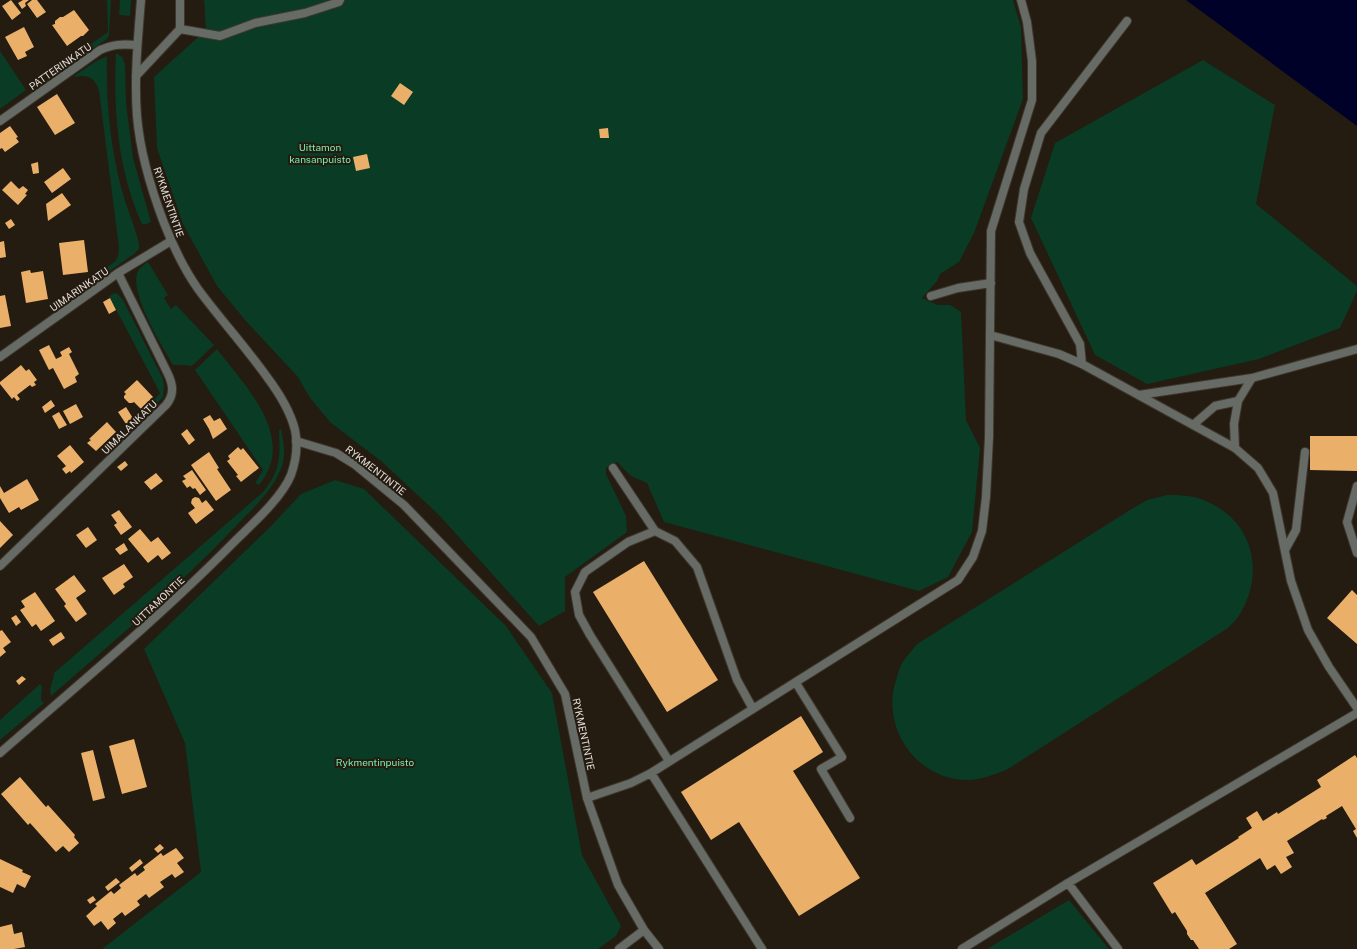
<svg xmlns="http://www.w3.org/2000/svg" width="1357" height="949" viewBox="0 0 1357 949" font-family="'Public Sans',sans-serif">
<rect width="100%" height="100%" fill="#241b11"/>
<path fill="#0a3b24" d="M107 0H111L109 35 107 39 80 57 77 54 108 32Z
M120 0H131L130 16 120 15 119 14Z
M204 0H1013L1021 27 1023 99 974 233 959 262 940 274 937 281 922 298 938 305H950L961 312 966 420 980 448 972 532 948 577 919 591 664 522 647 483 631 476 617 462 606 468V474L626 516 627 532 565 577V611L539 626 438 514 381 461 331 423 310 398 298 377 245 320 217 286 183 224 157 148 154 77 206 30Z
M0 51 26 90 0 109Z
M116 53 122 57 125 64 126 103 133 158 151 222 146 224H142C118 172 113 110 116 53Z
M107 56C106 101 110 144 121 187 126 206 134 224 139 243V249L134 254 104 275 101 271C112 264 119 262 119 248L99 91C95 78 88 74 75 77L74 76 95 62Z
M1203 60 1275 105 1256 204 1357 286V291L1340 328 1259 359 1147 384 1095 355 1031 218 1055 143Z
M148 262 168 295 164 298 171 309 176 305 214 345 192 366 184 365H173C163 347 124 286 140 268 142 266 145 264 148 262Z
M114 293 118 294 123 300 163 379 164 385 163 397 145 416H143L140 414 157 397 160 393 109 296Z
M217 349C245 386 298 438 259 485L255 483 263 470 195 370Z
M281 429C284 444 287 456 280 471 270 494 250 511 233 529 176 589 113 642 51 696 48 688 54 681 54 673L263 492C281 469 280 458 279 430Z
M335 480 364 489 506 626 552 693 582 855 621 926 616 936 598 949H102L201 872 185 743 144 649 271 526 301 494Z
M1167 495C1179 495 1192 495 1203 500 1252 518 1266 571 1240 614 1237 619 1232 624 1228 628L1008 769C994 775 981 780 966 780 915 779 879 725 897 677 898 673 900 667 902 663 906 656 913 650 917 644L1130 510 1147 500Z
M40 684 42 686 41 700 44 703 0 740V720Z
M1069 900 1109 949H987Z"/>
<path fill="#000129" d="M1186 0H1357V126Z"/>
<path fill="#eab069" d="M11 0 21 13 12 20 2 6Z
M23 0H29L25 3 26 6 22 9 18 3Z
M32 0H37L46 12 37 18 27 4Z
M74 10 89 30 83 36H81L67 46 52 25 55 24V21L60 17H63Z
M24 27 34 47 25 52 27 56 18 60 5 37Z
M400 83 413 92 404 105 391 96Z
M57 94 75 123 55 135 37 107Z
M10 126 18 137 16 138 19 142 5 152 2 148 0 149V133Z
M608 128 609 138H600L599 129Z
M367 154 370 168 356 171 353 157Z
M38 162 39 173 33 174 31 164Z
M63 168 71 179 52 193 44 182Z
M11 181 19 189 23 186 28 190 25 194 27 195 18 205 2 190Z
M62 193 71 205 48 221 46 204Z
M11 219 15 225 9 229 5 223Z
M84 240 88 272 63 275 59 243Z
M4 241 6 257 0 258V242Z
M30 270 31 273 43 271 48 299 26 303 21 272Z
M5 295 11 326 0 328V296Z
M110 298 116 310 109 314 103 302Z
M49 345 56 359 62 356 60 352 69 347 72 352 69 354 79 374 75 377 77 382 64 389 53 368 49 370 39 350Z
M21 365 26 371 29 369 37 380 34 382 36 385 32 387 30 385 17 395 20 399 17 401 14 397 12 399 0 384V382Z
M137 380 153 397 141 409 134 402 132 403H129L124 398V396L126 394 124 392Z
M51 400 55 406 45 413 42 407Z
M76 404 83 417 70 424 63 411Z
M126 407 134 420 126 424 118 412Z
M59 412 67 425 59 429 52 416Z
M210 415 214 421 220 418 227 429 213 439 209 429 203 419Z
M107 422 116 432 96 451 87 443 91 440 89 439Z
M187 429 195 440 189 445 181 434Z
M1310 436H1357V471L1310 470Z
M70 445 84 462 71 473 70 471 66 474 62 469 66 466 57 456Z
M238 447 241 450 243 448 259 468 241 482 236 476 238 475 227 461 230 459 228 456Z
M209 452 219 468 217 469 231 490 216 501 191 465Z
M125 461 128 465 121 471 117 467Z
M192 470 206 490 200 495 195 488 193 489 190 486 187 488 182 481 186 479 183 476Z
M156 473 163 481 151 490 144 482Z
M27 479 39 500 21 510 19 507 9 513 0 498V486L4 493Z
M195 497 199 498 202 503 206 500 214 510 196 524 188 513 195 508 191 503 192 499Z
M119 510 132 527 121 535 114 525 117 523 111 515Z
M0 521 13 535 0 548Z
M88 527 97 540 86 548 76 535Z
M140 529 151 542 158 537 171 553 162 560 158 555 148 563 128 539Z
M124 543 128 550 120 555 115 549Z
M644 561 718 680 667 712 593 592Z
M124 564 133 577 123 584 125 587 114 595 102 578Z
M74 575 86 591 76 598 87 614 76 622 64 606 66 604 55 589Z
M1352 590 1357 595V644L1327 618Z
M35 592 55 621 41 631 36 624 32 627 20 610 25 607 21 601Z
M16 615 21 622 16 626 11 618Z
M2 630 11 642 3 648 6 652 0 657V631Z
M61 632 65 638 53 646 49 640Z
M22 676 26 679 19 685 16 681Z
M801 716 823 752 793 771 860 878 799 916 739 822 711 840 681 792Z
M134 739 147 787 122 794 109 746Z
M93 750 105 798 93 801 81 753Z
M1355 755 1357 758V838L1353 831 1356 829 1342 806 1326 816 1327 818 1323 820 1322 819 1287 841 1294 853 1286 857 1292 867 1281 874 1275 865 1267 870 1260 858 1205 893 1237 944 1229 949H1199L1193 940H1191L1187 934V931L1175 912 1172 914 1153 883 1192 859 1196 865 1239 838 1238 837 1252 828 1246 818 1257 811 1263 821 1277 812 1278 814 1321 787 1317 780Z
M20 777 46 807 48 805 75 835 74 837 79 843 69 852 63 846 56 852 30 823 28 825 1 794Z
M160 844 164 848 158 853 154 849Z
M176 848 184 858 177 863 184 872 175 878 172 874 160 882 164 887 149 898 146 894 137 901 140 905 125 916 122 912 113 919 116 923 108 930 101 921 94 926 86 916 97 906 95 904 111 891 114 894 121 888 119 885 135 873 137 876 145 870 143 867 161 853 163 856Z
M0 859 23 870 22 872 31 876 25 888 17 884 13 893 0 887Z
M140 859 143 863 132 872 129 868Z
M116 878 120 882 108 891 105 887Z
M93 896 96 900 90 904 87 900Z
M12 924 14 934 22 932 25 947 14 949H0V927Z"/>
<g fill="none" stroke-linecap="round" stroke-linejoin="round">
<g stroke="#3f362d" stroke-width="10">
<path id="service" d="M180 29V0
M136 76 180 29 220 36 255 23 305 13 339 2 340 0
M931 296 958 288 991 283
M990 335 1059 354 1082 364 1235 448 1258 468 1273 493 1291 581 1308 630 1329 667 1357 708
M1082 364 1080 344 1030 253 1019 222 1024 189 1041 133 1127 21
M1139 395 1252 378
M1193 425 1215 406 1238 401
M1235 448 1234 424 1238 401 1252 378 1357 349
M613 468 655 531
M1357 486 1347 522 1357 553
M1285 550 1296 530 1305 452
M796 683 842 757 821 769 850 818
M669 761 590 635 579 615 575 592 585 572 628 542 655 531 675 541 697 567 737 680 753 709
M651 773 762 949
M587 798 631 783 651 773 958 580 973 557 982 531 986 497 989 437 991 231 1032 100V61L1027 22 1021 0
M1068 883 1118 949
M962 949 1068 883 1357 713"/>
</g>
<g stroke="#3f362d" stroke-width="10">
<path id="minor" d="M0 121 100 50C114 44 122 44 137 45
M0 357 118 273 171 241
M296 441 336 453 354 464 404 505 531 637 565 694 587 798 618 885 644 930 659 949
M0 566 166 405C175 394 173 384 167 372L118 273
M619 949 644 930"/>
</g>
<g stroke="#3f362d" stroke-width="10">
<path id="tertiary" d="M0 753C79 684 160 617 234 542 252 524 281 499 291 475 296 461 298 445 295 430 290 410 279 393 267 377 245 346 220 319 198 289 184 269 173 246 164 223 151 189 140 152 137 116 134 77 138 38 141 0"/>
</g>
<use href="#service" stroke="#666b65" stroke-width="8"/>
<use href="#minor" stroke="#666b65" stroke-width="8"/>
<use href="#tertiary" stroke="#666b65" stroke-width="8"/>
</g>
<g text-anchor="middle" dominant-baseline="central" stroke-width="4" stroke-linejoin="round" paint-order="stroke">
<g font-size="10" fill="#e5dfd8" stroke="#241b11">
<text transform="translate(60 66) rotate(-35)">PATTERINKATU</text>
<text transform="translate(169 202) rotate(71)">RYKMENTINTIE</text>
<text transform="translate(79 289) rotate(-35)">UIMARINKATU</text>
<text transform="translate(129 427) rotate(-44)">UIMALANKATU</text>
<text transform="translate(376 470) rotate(38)">RYKMENTINTIE</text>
<text transform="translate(158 601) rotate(-43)">UITTAMONTIE</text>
<text transform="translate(584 734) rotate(78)">RYKMENTINTIE</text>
</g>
<g font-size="10" fill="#78eeaf" stroke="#241b11">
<text x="320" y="147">Uittamon<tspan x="320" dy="12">kansanpuisto</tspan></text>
<text x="375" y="762">Rykmentinpuisto</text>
</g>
</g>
</svg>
